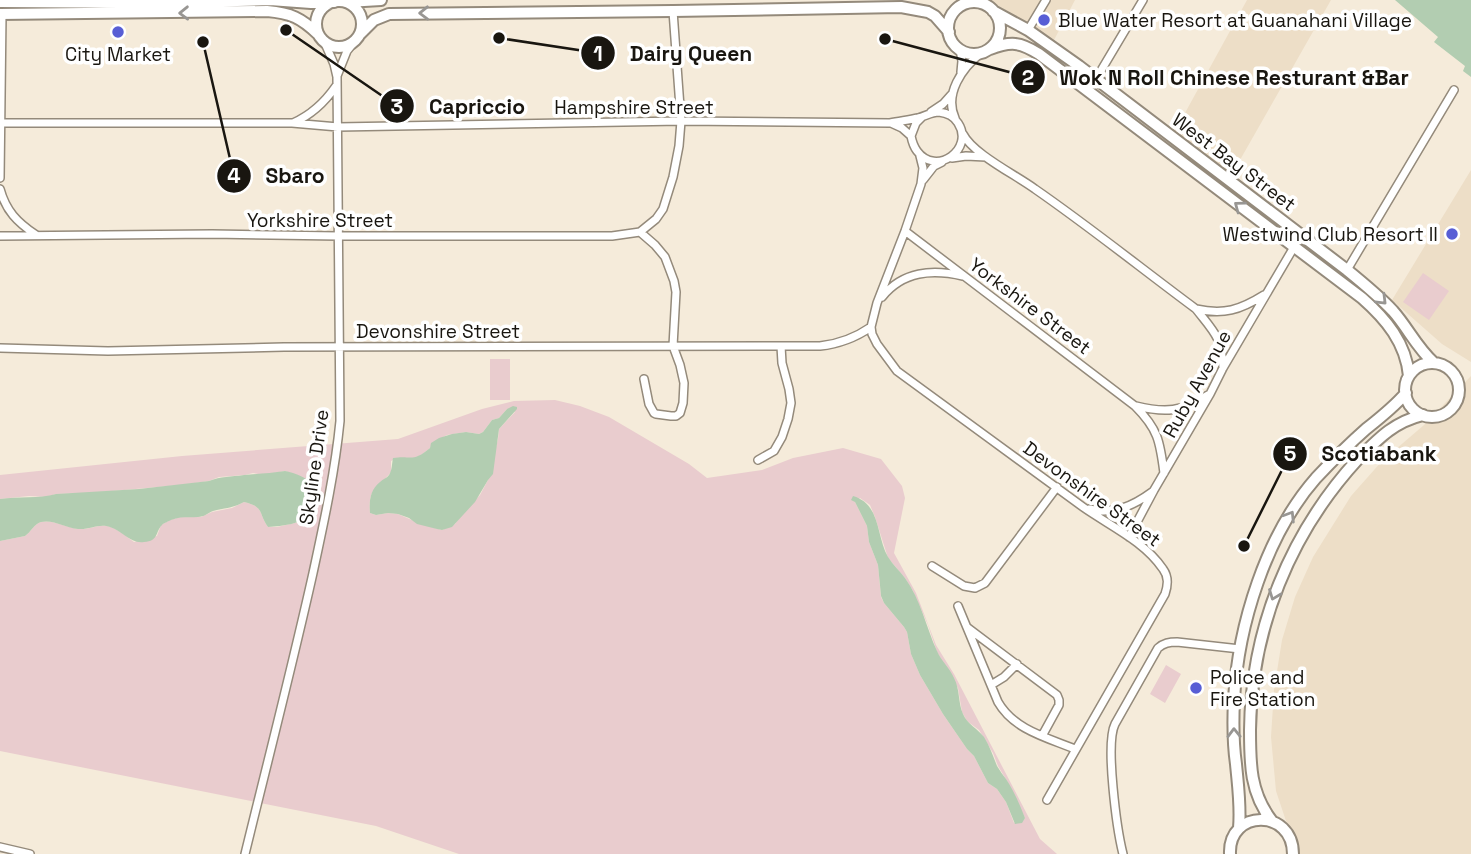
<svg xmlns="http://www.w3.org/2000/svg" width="1471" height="854" viewBox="0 0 1471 854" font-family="'Space Grotesk',sans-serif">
<rect width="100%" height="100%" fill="#f5ebda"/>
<path fill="#eddec7" d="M989 0H1075L1054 40Z
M1247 0H1331L1232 174 1174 133Z
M1471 170V362L1442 344 1392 300Z
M1471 376V854H1297L1276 791 1271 737 1274 690 1282 640 1295 597 1313 557 1351 496 1382 461 1424 425Z"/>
<path fill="#e9ccce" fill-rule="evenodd" d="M1423 273 1449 291 1429 320 1403 302Z
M490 359H510V400H490Z
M555 400 580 406 609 417 689 464 707 478 762 470 793 458 843 448 881 459 902 486 905 498 894 553 916 593 936 645 954 674 1040 839 1057 854H459L376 826 0 751V541L25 536C31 532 34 524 41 522 53 519 67 528 79 529 91 530 99 523 111 527 119 530 127 537 134 542L157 536 161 525 170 520 180 517H201L212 512 232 508 244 502C265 507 258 513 268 527H277L299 522V476L285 471 263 475 253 473 245 475 219 477 209 481 181 485 90 493 56 494 46 497 29 496 0 499V475L182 456 398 439 482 409 514 401ZM507 409 515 412 499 429 498 439 488 480 480 495 461 515 455 524 442 530 421 524 398 514 388 513 376 515 370 513C368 486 378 489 391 472V461C399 457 401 459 409 459 417 459 424 453 430 448L432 443 447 435 466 432 479 434 483 432 492 420 499 418ZM860 498 870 505 875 517 888 558 905 578 913 591 928 625 937 652 958 688 962 712 967 721 979 730 993 753 998 766 1007 781 1025 818 1014 823 1006 802 997 789 988 783 974 756 967 749 943 714 920 675 911 654 907 632 904 627 884 603 881 597 878 565 869 542 867 526 855 502Z
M1166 665 1181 674 1165 703 1150 694Z"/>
<path fill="#b2cdb1" d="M1395 0H1471V77L1463 71 1465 66 1434 42 1438 37Z
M513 406 517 407V409L499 429 493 474 488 480 475 502 452 527 442 530 437 529 417 524 409 518 398 514 388 513 376 515 370 513C369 501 370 490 380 482 383 479 387 478 389 475 392 471 392 463 393 458 412 455 412 463 430 448L431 443 439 438 452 434 466 432 479 434 483 432 492 420 499 418 507 409Z
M285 471C299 474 318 481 317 498 316 504 316 509 311 514 301 524 283 526 268 527 258 513 265 507 244 502 233 508 225 508 213 511 208 513 204 517 198 517 189 518 181 516 171 520 171 520 162 524 162 525 155 532 159 541 144 542 130 544 123 531 110 527 99 523 90 530 78 529 66 528 53 519 41 522 34 524 31 532 25 536L0 541V499C18 496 39 499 56 494L139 489 209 481C221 476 231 477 244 475 258 474 271 473 285 471Z
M853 496C881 504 876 536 888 557 893 565 900 571 905 578 921 600 926 627 937 651 941 661 950 668 954 678 960 689 958 703 963 714 967 724 978 729 984 737 990 747 993 756 997 766 1000 771 1003 775 1006 779 1014 791 1020 805 1025 818L1022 823 1015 824 1006 802 997 789 988 783 974 756 967 749 943 714 920 675 911 654 907 632 904 627 884 603 881 596 878 565 869 542 867 526 855 502 851 500Z"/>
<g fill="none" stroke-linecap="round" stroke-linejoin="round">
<g stroke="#948a7b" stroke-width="10">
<path id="street" d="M1028 30 1046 0
M960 49 962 61 961 72
M337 76 347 51 355 41
M1096 79 1143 0
M931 112 943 104 951 95
M955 118C944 94 962 68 981 53
M0 123H292L338 127 681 121 890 123C900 121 909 120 918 118 926 116 931 112 939 112 947 113 954 116 958 123 975 149 936 177 917 151 914 147 912 141 911 136L916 123 922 117
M293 123C311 115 325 102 336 86
M891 123 902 128 911 136
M963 134C973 154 1016 175 1035 189 1090 227 1142 269 1196 309 1214 332 1222 337 1223 368
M920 156 923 168 921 184 905 231 877 303 871 327 872 334 877 344 897 371C959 416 1021 462 1083 507 1110 526 1144 541 1163 569 1169 577 1168 585 1165 594L1047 800
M952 158 966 156 986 157
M0 178 2 14
M923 180 934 166 942 162
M0 189C6 211 17 222 36 235
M905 231 1135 406C1158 429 1160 441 1164 473
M640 232 655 245 665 257 674 281 676 292 673 346 680 365 684 383 683 403 680 413 676 416H671L656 414 654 413 649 404 644 379
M0 236 212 234 338 236H612L640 232 656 219 663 209 673 177 679 146 681 121 673 11
M1347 270 1454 90
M882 297C903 271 932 269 963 276
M1196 309C1224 315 1240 310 1264 295
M0 348 108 351 284 347 820 346C839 344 855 338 871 327
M1136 406C1165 413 1182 412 1208 395
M758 460 774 451 782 437 788 419 791 403 789 389 782 363 781 346
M1089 509C1113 515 1133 506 1152 492
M1129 537 1154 490 1210 394 1223 368 1294 247
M932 566 964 586 975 588 985 583 1057 487
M958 606 998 702C1014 730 1048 738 1075 749
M968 628 1057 695 1059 700V705L1042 736
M991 685 1004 677 1017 664
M0 847 30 854
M245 854C268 760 292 667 313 573 324 522 335 472 340 421L337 77 334 64 324 41
M1123 854C1117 830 1105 744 1115 724L1158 648C1164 643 1169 642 1177 642L1240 649"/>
</g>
<g stroke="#948a7b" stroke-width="14">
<path id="secondary" d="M316 24a23 23 0 1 1 46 0a23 23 0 1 1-46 0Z
M0 2 161 3 270 0 311 3 334 2
M347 2 381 0
M948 28a26 26 0 1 1 52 0a26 26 0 1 1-52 0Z
M993 11 1028 30 1079 66 1347 270C1363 283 1379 296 1393 311 1408 328 1417 348 1434 363
M0 14 267 11C291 13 301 18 318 34
M360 34 374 20 389 14 673 11 901 7 928 12 935 16 949 32
M990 49C1011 41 1020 42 1039 54L1362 298C1386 319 1406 343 1409 376
M1405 390a27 27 0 1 1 54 0a27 27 0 1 1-54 0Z
M1272 821C1250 793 1250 764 1250 730 1251 629 1290 533 1358 459 1379 438 1394 422 1423 415
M1239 828C1241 806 1238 786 1236 764 1233 743 1233 721 1234 700 1238 625 1266 535 1316 478 1332 461 1349 444 1366 429 1380 418 1394 407 1406 393
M1230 854C1228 809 1293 808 1293 854"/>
</g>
<use href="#street" stroke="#fff" stroke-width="7"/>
<use href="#secondary" stroke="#fff" stroke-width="10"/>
</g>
<defs><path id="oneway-chevron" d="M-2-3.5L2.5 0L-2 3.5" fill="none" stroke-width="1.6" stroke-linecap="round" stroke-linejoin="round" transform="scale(1.75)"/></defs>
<g stroke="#989693">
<use href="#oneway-chevron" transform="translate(184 13) rotate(179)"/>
<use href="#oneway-chevron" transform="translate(424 13) rotate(179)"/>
<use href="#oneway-chevron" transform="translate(1239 206) rotate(-143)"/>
<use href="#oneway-chevron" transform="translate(1382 300) rotate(45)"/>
<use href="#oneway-chevron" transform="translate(1290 516) rotate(-58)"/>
<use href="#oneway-chevron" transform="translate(1274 595) rotate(111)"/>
<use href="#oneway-chevron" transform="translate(1234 733) rotate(-91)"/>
</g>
<g fill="#585ed5" stroke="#fff" stroke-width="2.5">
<circle cx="1044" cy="20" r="7"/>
<circle cx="118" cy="32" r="7"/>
<circle cx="1452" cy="234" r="7"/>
<circle cx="1196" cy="688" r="7"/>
</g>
<g text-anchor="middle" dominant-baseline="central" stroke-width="7" stroke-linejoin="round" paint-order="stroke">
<g font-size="19" fill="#191610" stroke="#fff" text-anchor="start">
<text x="1058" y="20">Blue Water Resort at Guanahani Village</text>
<text x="118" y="54" text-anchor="middle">City Market</text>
<text x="1438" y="234" text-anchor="end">Westwind Club Resort II</text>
<text x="1210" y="677">Police and<tspan x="1210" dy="22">Fire Station</tspan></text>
</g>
<g font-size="19" fill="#191610" stroke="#fff">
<text x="634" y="107">Hampshire Street</text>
<text transform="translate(1234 162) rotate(37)">West Bay Street</text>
<text x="320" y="220">Yorkshire Street</text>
<text transform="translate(1030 306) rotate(37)">Yorkshire Street</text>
<text x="438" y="331">Devonshire Street</text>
<text transform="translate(1197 384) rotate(-61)">Ruby Avenue</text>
<text transform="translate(314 467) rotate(-82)">Skyline Drive</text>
<text transform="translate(1092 494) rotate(36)">Devonshire Street</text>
</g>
</g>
<path fill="none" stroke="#191610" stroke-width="2.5" d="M499 38L598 53M885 39L1028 77M286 30L397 106M203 42L234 176M1244 546L1290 454"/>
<g fill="#191610" stroke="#fff" stroke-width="2.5">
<circle cx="499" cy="38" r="7"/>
<circle cx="885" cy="39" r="7"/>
<circle cx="286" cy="30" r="7"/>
<circle cx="203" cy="42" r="7"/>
<circle cx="1244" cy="546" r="7"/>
<circle cx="598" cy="53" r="18"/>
<circle cx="1028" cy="77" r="18"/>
<circle cx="397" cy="106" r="18"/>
<circle cx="234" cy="176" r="18"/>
<circle cx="1290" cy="454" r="18"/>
</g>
<g font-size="21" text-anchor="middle" font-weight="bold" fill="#fff">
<text x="598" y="61">1</text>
<text x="1028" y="85">2</text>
<text x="397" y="114">3</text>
<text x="234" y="183">4</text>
<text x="1290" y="461">5</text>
</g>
<g font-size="21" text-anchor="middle" font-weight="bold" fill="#191610" stroke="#fff" stroke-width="7" stroke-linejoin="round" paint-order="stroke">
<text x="691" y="61">Dairy Queen</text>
<text x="1234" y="85">Wok N Roll Chinese Resturant &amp;Bar</text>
<text x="477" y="114">Capriccio</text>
<text x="295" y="183">Sbaro</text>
<text x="1379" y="461">Scotiabank</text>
</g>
</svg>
